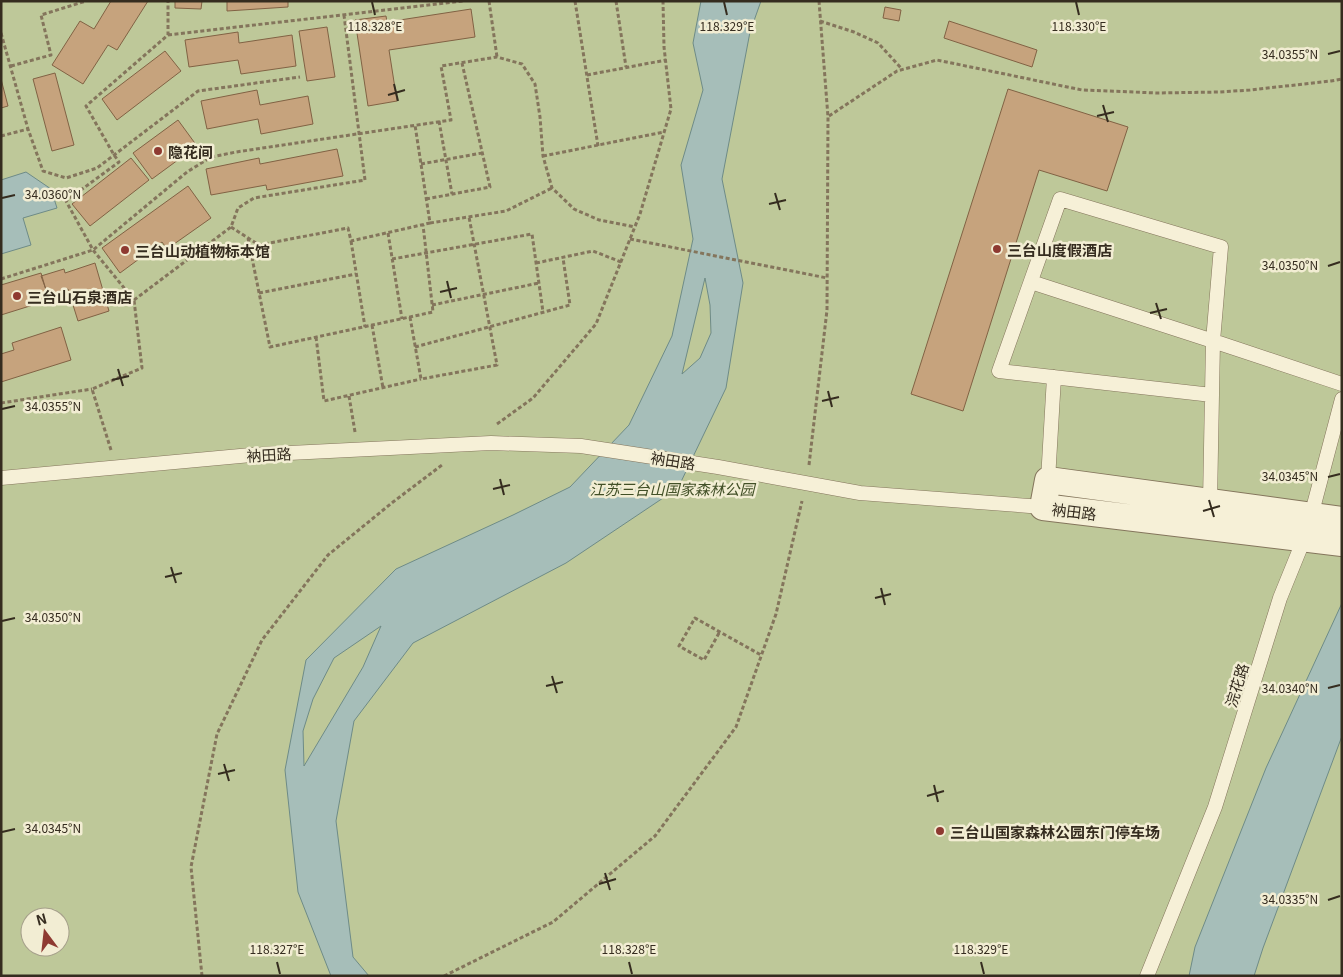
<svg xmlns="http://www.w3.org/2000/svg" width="1343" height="977" viewBox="0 0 1343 977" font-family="Georgia,'Noto Sans SC',serif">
<rect width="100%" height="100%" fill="#eae3c5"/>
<path fill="#bec899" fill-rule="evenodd" d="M1 1H1342V976H1ZM30 917H60V947H30Z"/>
<path fill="#a6beb9" stroke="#6e8b87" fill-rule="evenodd" d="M701 1H761L750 32 722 179 743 283 726 388 678 488 566 563 413 643 354 721 336 821 353 957 369 976H331L298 892 285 770 306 660 396 569 513 515 570 487 629 425 672 336 693 239 681 165 703 90 693 43ZM705 278 710 305 711 333 700 358 682 374ZM381 626 363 667 304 766 303 731 313 699 334 658Z
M26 172 51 189 57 208 23 218 31 245 1 254V180Z
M1342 603V736L1263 948 1254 976H1189L1195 947 1266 768Z"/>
<path fill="#c6a37d" stroke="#816244" d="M111 1H148L117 50 108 45 83 84 52 65 80 21 94 29Z
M175 1H202L201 9 175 8Z
M227 1H288V7L227 11Z
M885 7 901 10 899 21 883 18Z
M471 9 475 37 389 50 397 101 368 106 355 20 386 16 387 22Z
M949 21 1037 50 1032 67 944 38Z
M327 27 335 77 307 81 299 31Z
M238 32 239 43 292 35 296 66 241 74 238 60 189 67 185 40Z
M165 51 181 71 117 120 102 99Z
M55 73 74 145 52 151 33 79Z
M1 79 8 106 1 108Z
M1008 89 1128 127 1107 191 1039 170 963 411 911 394Z
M257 90 260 105 308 96 313 124 261 134 258 119 207 129 201 101Z
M178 120 197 146 152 179 133 153Z
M337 149 343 176 267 190 266 185 211 195 206 169 259 158 260 164Z
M131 158 149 180 90 226 72 204Z
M188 186 211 218 167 249 162 242 120 273 102 248Z
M95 263 109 311 78 321 68 289 48 295 41 276 64 269 65 273Z
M41 273 49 300 1 315V285Z
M61 327 71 360 1 382V354L14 350 12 343Z"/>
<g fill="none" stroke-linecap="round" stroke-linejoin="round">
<g stroke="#84755c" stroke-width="15">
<path id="lane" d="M1031 282 1213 341 1342 384
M1 478 251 455 491 443 581 446 718 467 860 493 1043 507
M1048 480 1054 377
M1210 502 1213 341 1221 247 1060 199 999 371 1212 395
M1147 976 1215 807 1280 598 1304 539 1311 516 1342 399"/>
</g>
<g stroke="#84755c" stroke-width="28">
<path id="street" d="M1342 520 1048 480 1043 507 1342 543"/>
</g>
<path stroke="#84755c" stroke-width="3" stroke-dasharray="4 2.5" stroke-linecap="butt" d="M489 1 497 57
M575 1 598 146
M616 1 626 67
M820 21 854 32 878 43 902 69
M1 33 28 129
M168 35 463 1
M11 66 51 55 41 15 86 1
M587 75 666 60
M829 116 897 71 937 60 1082 90 1158 93 1219 92 1250 90 1331 81 1342 79
M439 121 452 194
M1 136 28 129 43 171 66 178 97 168 198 91 300 77
M543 156 664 132
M421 164 482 153
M426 199 490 187 462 63
M430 223 506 211 552 188
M231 227 259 245 348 228 351 241 430 223 415 125
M388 233 402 319
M248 238 270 347 433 312 423 225
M630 239 827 278
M351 241 365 327
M392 259 532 234 543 312
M536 263 593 251 621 262
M1 279 93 250 187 172 211 157 236 152 451 120 441 66 497 57 522 64 535 84 540 117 543 156 552 188 574 209 599 220 635 227
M259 293 356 274
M134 300 231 227 238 208 254 198 365 180 344 15
M432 305 539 283
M410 317 421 379 497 365 469 217
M372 325 383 388
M316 337 324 401 421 379
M415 347 570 305 563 258
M349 396 355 432
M1 403 92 389
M497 424 533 398 596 324 640 214 671 109 664 47 663 1
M111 450 92 389 142 368 134 300 93 250 66 201 119 162 114 155 86 106 168 35V1
M809 465 827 310 828 117 819 1
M719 633 704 660 679 646 695 618 761 655
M202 976 191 867 217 734 262 640 328 555 393 502 442 465
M444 976 553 922 655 836 736 727 776 614 802 501"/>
<use href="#lane" stroke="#f6f0d7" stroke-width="14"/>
<use href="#street" stroke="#f6f0d7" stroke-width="26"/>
</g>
<path fill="none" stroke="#352c1f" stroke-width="2" d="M372 2 375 15M724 2 727 15M1076 2 1079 15M1328 54 1340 51M394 84 398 101M388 95 405 90M1103 105 1108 122M1097 116 1114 112M775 193 780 210M2 198 15 195M769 204 786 200M1328 266 1340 262M447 281 451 298M440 292 457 288M1156 303 1161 319M1150 313 1167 309M118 369 123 386M112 380 129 376M828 391 832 407M822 401 839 397M2 409 15 406M1328 477 1340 474M500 479 504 495M493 489 510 485M1209 500 1214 517M1203 511 1220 506M171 567 176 583M165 577 182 573M881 588 885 605M875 598 891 594M2 621 15 618M552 676 557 693M546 686 563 682M1328 688 1340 685M224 764 229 781M218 774 235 770M934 785 938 802M927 796 944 791M2 832 15 829M605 873 610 890M599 884 616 879M1328 900 1340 896M277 962 280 974M629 962 632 974M981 962 984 974"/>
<g fill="#8e3a31" stroke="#f2edd3" stroke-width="2">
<circle cx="158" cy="151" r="5"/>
<circle cx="997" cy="249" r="5"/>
<circle cx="125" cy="250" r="5"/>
<circle cx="17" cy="296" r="5"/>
<circle cx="940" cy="831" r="5"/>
</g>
<g text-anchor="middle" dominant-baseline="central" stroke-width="5" stroke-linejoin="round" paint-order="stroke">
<g font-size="15" font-weight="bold" fill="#352c1f" stroke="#f2edd3" text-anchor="start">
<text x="168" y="151">隐花间</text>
<text x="1007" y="249">三台山度假酒店</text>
<text x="135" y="250">三台山动植物标本馆</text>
<text x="27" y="296">三台山石泉酒店</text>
<text x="950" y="831">三台山国家森林公园东门停车场</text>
</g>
<g font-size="15" fill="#352c1f" stroke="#f2edd3">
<text transform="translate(269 454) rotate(-3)">衲田路</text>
<text transform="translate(673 460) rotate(9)">衲田路</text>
<text transform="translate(1074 511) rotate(7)">衲田路</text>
<text transform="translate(1236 685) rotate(-73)">浣花路</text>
</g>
<g font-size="15" font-style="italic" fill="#425027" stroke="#f2edd3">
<text x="672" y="488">江苏三台山国家森林公园</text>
</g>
</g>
<g font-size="12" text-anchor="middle" fill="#352c1f" stroke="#f2edd3" stroke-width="5" stroke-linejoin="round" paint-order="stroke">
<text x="375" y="31">118.328°E</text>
<text x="727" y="31">118.329°E</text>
<text x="1079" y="31">118.330°E</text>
<text x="1290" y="59">34.0355°N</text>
<text x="53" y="199">34.0360°N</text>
<text x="1290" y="270">34.0350°N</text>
<text x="53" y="411">34.0355°N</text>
<text x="1290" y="481">34.0345°N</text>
<text x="53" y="622">34.0350°N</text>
<text x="1290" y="693">34.0340°N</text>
<text x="53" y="833">34.0345°N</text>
<text x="1290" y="904">34.0335°N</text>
<text x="277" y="954">118.327°E</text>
<text x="629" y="954">118.328°E</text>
<text x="981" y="954">118.329°E</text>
</g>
<rect width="1343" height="977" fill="none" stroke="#352c1f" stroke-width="5"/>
<g transform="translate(45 932) rotate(345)"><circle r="24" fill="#f2edd3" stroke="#a6a08b"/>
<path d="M0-4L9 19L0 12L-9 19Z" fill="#8e3a31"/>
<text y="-8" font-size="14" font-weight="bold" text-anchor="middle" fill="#352c1f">N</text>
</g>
</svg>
